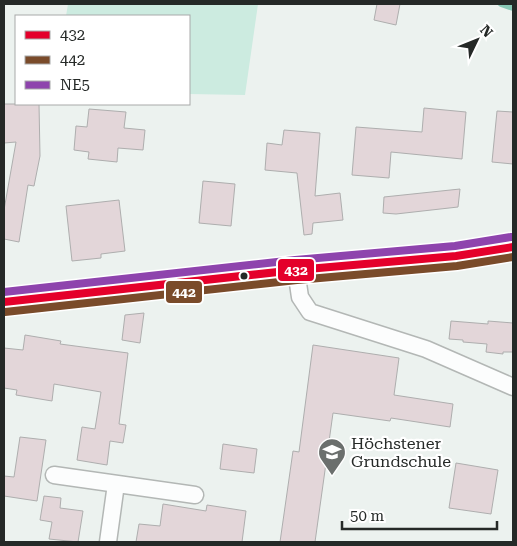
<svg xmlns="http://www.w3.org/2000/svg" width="517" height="546" viewBox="0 0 517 546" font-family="'Roboto Serif',serif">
<rect width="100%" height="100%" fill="#ecf2ef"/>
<path fill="#ccebe0" d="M68 4H258L245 95 189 94V16H66Z"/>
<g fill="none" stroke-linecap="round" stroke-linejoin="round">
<path stroke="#89c9b6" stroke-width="6" d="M501 4 513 8"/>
</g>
<path fill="#e3d6d9" stroke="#aeaeae" d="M377 4H400L396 25 374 20Z
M4 104H39L40 156 34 186 28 185 19 242 4 239V210L16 142 4 143Z
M424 108 466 112 462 159 391 152 389 178 352 175 356 127 422 132Z
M89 109 126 112 124 128 145 130 143 150 118 148 117 162 88 159 89 152 74 150 76 126 87 127Z
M497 111 513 112V164L492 162Z
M284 130 320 133 315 196 340 193 343 220 313 223 312 234 304 235 297 173 265 170 267 143 282 145Z
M203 181 235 184 231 226 199 223Z
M460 189 458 207 396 214 383 213 384 197Z
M119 200 125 251 101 254V258L72 261 66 206Z
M144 313 140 343 122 340 125 315Z
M451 321 488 324V321L513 323V352H503V354L486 352 487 344 463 342V340L449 339Z
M25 335 61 341 60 344 128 353 119 424 126 425 123 443 110 441 107 465 77 460 82 427 95 429 101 392 54 384 52 401 16 395 17 390 4 388V348L23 350Z
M313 345 399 358 394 395 453 404 450 427 391 418 390 421 333 413 315 542H280L293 451 299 452Z
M20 437 46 440 37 501 4 496V476L14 477Z
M223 444 257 449 254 473 220 469Z
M456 463 498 470 491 514 449 508Z
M44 496 61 498 60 508 83 511 78 542 49 539 52 522 40 520Z
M163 504 206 511 207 505 246 511 242 542H136L139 524 160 526Z"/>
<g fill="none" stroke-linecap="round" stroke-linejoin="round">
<g stroke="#b3b7b5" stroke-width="19">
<path id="street" d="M296 270 300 297 310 312 426 349 513 387
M54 475 195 495
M108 542 116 484"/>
</g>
<g stroke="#b3b7b5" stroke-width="25">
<path id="secondary" d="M4 302 296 270 456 256 513 247"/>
</g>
<use href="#street" stroke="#fcfdfd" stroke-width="16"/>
<use href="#secondary" stroke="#fcfdfd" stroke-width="22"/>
<g stroke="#fff" stroke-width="11">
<path id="bus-1" d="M4 302 296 270 456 256 513 247"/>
</g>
<g stroke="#fff" stroke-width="11">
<path id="bus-2" d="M5 312 297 280 457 266 513 257"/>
</g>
<g stroke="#fff" stroke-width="11">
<path id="bus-3" d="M4 292 295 260 455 246 511 237"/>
</g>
<use href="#bus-1" stroke="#e4002b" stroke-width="8"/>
<use href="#bus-2" stroke="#7a4b2a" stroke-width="8"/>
<use href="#bus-3" stroke="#8e44ad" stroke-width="8"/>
</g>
<defs>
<g id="school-pin" transform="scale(1.4375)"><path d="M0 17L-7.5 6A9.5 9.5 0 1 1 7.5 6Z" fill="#6b6f6d" stroke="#fff"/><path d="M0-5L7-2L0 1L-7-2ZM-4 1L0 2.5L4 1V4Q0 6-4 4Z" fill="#fff"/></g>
</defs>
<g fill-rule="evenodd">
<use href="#school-pin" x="332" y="452"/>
</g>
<circle fill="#252927" stroke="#fff" stroke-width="2" cx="244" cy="276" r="4.5"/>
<g text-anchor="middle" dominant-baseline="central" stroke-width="4.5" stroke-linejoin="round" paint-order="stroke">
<g font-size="16" fill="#252927" stroke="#fff" text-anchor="start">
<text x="351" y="443">Höchstener<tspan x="351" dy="18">Grundschule</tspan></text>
</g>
</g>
<g stroke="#fff" stroke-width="2">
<rect x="277" y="258" width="38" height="24" rx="5" fill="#e4002b"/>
<rect x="165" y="280" width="38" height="24" rx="5" fill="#7a4b2a"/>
</g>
<g font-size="14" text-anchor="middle" font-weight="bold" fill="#fff">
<text x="296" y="275">432</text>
<text x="184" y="297">442</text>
</g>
<rect width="517" height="546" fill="none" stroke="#252927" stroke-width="10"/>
<rect x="15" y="15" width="175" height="90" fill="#ffffff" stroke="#a8a9a9"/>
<rect x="25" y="31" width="25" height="8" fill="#e4002b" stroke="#a8a9a9"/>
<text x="60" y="40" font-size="15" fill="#252927">432</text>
<rect x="25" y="56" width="25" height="8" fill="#7a4b2a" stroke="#a8a9a9"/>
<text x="60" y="65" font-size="15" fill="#252927">442</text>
<rect x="25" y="81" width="25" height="8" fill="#8e44ad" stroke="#a8a9a9"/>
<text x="60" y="90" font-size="15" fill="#252927">NE5</text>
<g transform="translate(477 40) rotate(47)" stroke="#ffffff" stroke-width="4" paint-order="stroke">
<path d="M0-4L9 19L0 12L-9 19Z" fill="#252927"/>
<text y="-8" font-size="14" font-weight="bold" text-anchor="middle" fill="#252927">N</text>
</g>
<path d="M342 521v8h155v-8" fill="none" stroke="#252927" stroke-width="2.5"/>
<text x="350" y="521" font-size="15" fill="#252927" stroke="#ffffff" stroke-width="4" paint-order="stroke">50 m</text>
</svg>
